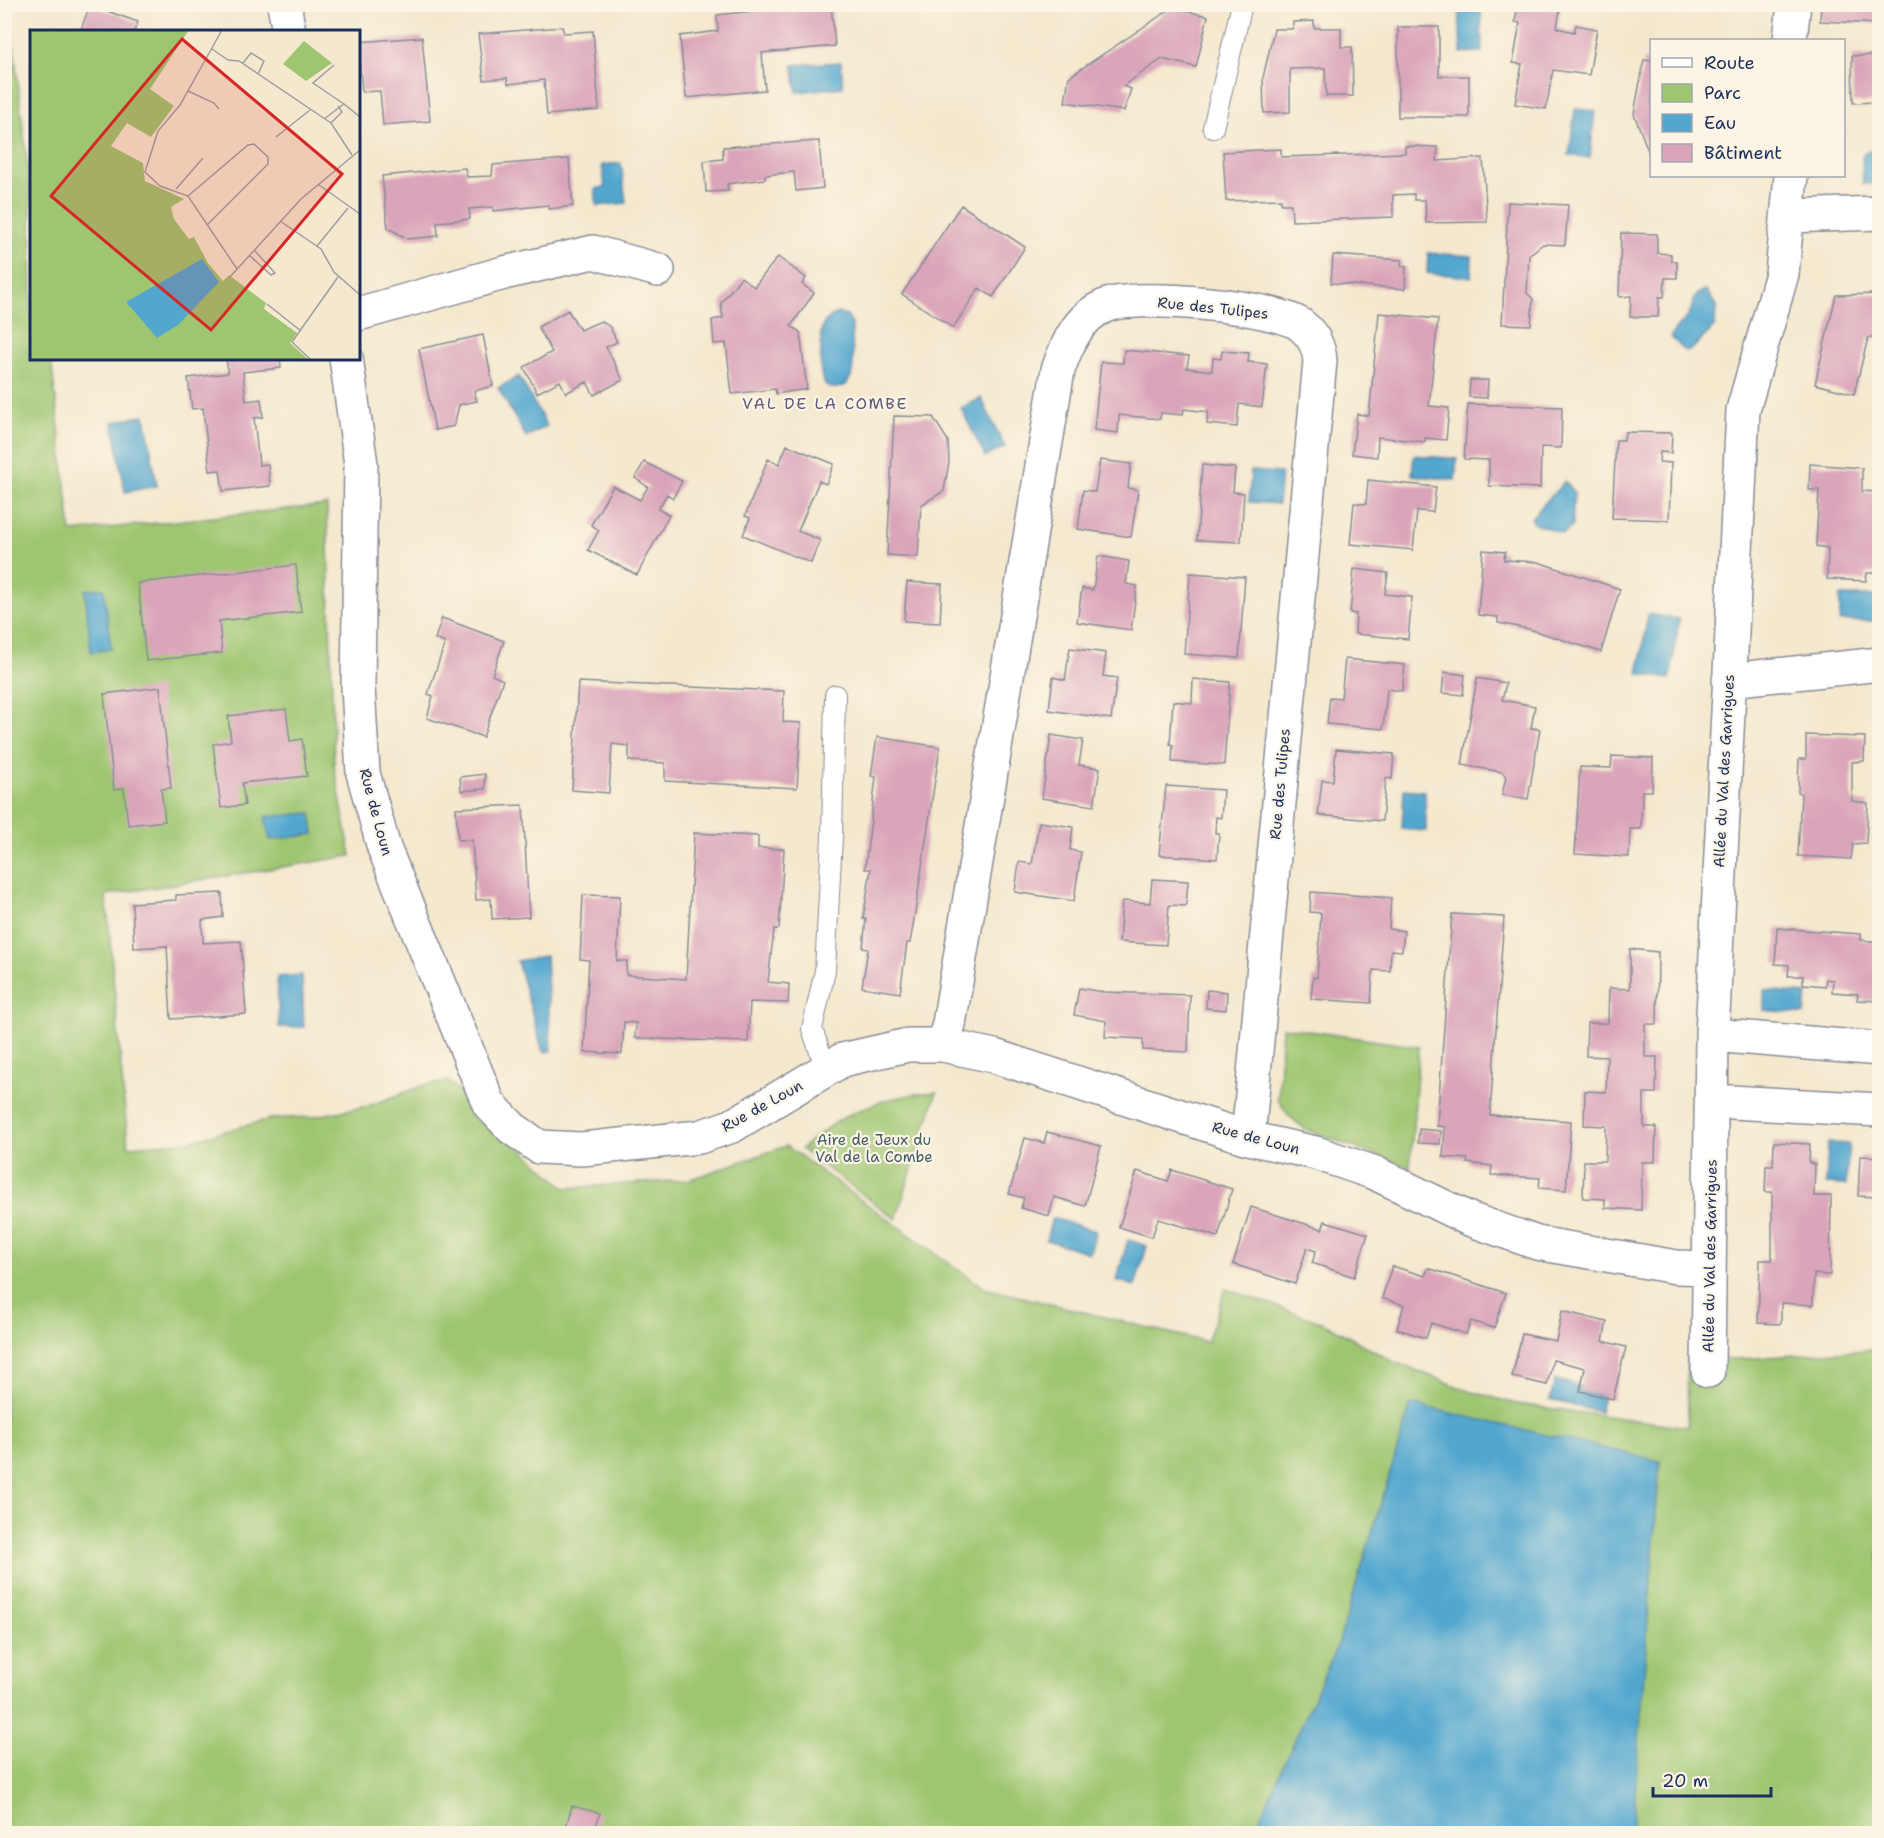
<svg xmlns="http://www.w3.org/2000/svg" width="1884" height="1838" viewBox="0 0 1884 1838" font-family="'Shantell Sans',sans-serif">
<rect width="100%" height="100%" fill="#fcf5e5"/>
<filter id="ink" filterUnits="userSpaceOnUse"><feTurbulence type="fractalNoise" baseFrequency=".0167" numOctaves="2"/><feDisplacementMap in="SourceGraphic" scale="12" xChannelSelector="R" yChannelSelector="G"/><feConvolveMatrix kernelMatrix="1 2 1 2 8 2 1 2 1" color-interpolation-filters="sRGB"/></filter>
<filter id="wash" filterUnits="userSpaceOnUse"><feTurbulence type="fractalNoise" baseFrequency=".008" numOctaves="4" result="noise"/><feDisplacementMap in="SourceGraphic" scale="24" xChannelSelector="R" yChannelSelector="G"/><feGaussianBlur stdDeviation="1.35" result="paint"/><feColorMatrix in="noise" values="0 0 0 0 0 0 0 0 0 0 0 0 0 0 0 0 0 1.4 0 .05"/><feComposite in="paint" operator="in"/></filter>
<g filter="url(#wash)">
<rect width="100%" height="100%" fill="#f4e8ce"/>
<path fill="#9ec671" stroke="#5c7a68" stroke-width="1.5" d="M5 5H9L31 197 32 358 51 359 71 532 327 505 334 766 351 856 106 895 128 1146 185 1142 270 1119 312 1117 368 1106 425 1085 448 1081 565 1188 688 1180 786 1146 984 1288 1207 1342 1226 1289 1326 1324 1392 1361 1469 1391 1516 1404 1688 1427 1687 1357 1740 1359 1879 1349V1833L5 1834Z
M1282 1027 1419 1047 1410 1168 1305 1129 1289 1116 1278 1100Z
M937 1092 896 1219 801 1149C844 1111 881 1096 937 1092Z"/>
<path fill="#53a7cf" stroke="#376b96" stroke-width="1.5" d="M1481 11 1482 52 1461 53 1459 12Z
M841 62 843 87 797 92 793 65Z
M1575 109 1595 111 1590 158 1569 155Z
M1873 150 1879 156V183L1863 184 1862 157 1866 151Z
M621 163 626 203 597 206 595 189 605 187 602 165Z
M1428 253 1472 256 1471 277 1427 273Z
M1706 290 1716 306 1715 326 1691 350 1685 351 1671 337C1674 327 1682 325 1687 317 1694 307 1692 293 1706 290Z
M838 313 847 316 852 324 853 373 846 385C817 398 820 367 821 349 821 342 820 331 823 325 826 319 832 316 838 313Z
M519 376 547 426 526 437 498 388Z
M981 398 1005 447 985 457 961 408Z
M145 415 157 486 125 492 113 422Z
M1414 455 1457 459 1455 480 1412 475Z
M1251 471 1281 473 1278 504 1249 502Z
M1565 481 1574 492 1572 527 1563 534 1534 523 1531 518Z
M104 588 111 649 91 652 85 590Z
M1840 596H1879V621H1840Z
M1648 614 1679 619 1670 679 1638 674Z
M1404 789 1425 791 1426 831 1402 829Z
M311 813 314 834 270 840 265 817Z
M546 956 551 1051 543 1052 517 961Z
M302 975 304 1027H279L277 977Z
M1764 990 1807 994 1805 1014 1764 1010Z
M1828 1143 1849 1144 1846 1185 1826 1184Z
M1052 1218 1096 1231 1090 1253 1046 1240Z
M1128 1240 1147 1246 1135 1286 1116 1280Z
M1555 1380 1581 1386 1580 1391 1603 1397 1600 1412 1550 1400Z
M1411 1404 1660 1461 1632 1833H1253L1339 1642Z"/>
<g id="blocks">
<path fill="#daa5ba" d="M1518 4 1560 10 1557 28 1574 32 1576 25 1597 29 1589 75 1553 70 1546 109 1515 104 1522 64 1513 63 1520 23 1515 22Z
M1821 4 1880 5V24L1820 21Z
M90 5 138 22 134 32H80Z
M786 5H831L835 46 762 53 765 90 686 98 680 36 718 31 717 15 786 8Z
M1172 8 1208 16 1196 67 1162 59 1123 86 1131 89 1124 111 1065 102 1069 77Z
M1314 21V28H1341V47H1352L1353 96H1326L1325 68 1290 69V112L1264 113 1263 78 1274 29H1293V22Z
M562 27 564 33 593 31 599 110 547 115 544 80 508 84 507 78 484 80 478 34Z
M1398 27H1439V76H1469V117H1398Z
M422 37 430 121 383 125 380 91 362 92 358 42Z
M1880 55V102L1853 103 1852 56Z
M1644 60 1652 61V152L1649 153 1634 114Z
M819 141 823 188 796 191 794 172 765 175V179L727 184 728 191 706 192 704 161 723 159V147Z
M1405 146 1438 147 1437 161 1483 158 1487 222 1426 223 1425 200H1414V194L1393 195V217L1292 221 1291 204H1281V199L1226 201 1223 152 1281 149V157L1405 153Z
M569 159 573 206 549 209 548 205 493 211V207L469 209 470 219 437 222 438 236 408 239 388 228 382 176 465 168 467 177 492 176 493 165Z
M1508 202 1568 205 1565 245 1543 244 1529 255 1527 293 1533 299 1531 325 1502 324Z
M961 205 1025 247 993 297 979 288 953 328 902 294Z
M1621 233 1657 234V253L1671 254V261H1677V278H1665L1664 297H1659L1658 317H1630L1631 296 1619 297Z
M1333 255 1402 260 1401 266 1406 267 1405 289 1331 283Z
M778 257 806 278 802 284 814 293 791 326 800 332 807 389 776 394 775 389 732 394 726 343 714 344 712 320 723 318 721 303 741 277 754 287Z
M1880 294V338H1868L1854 394 1815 384 1836 295Z
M568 310 580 330 601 321 610 327 617 342 606 347 623 380 594 395 587 382 566 393 560 381 537 393 524 367 552 352 538 327Z
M1379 313 1438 319 1429 406 1449 408 1446 440 1425 438V442L1378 437 1377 457 1352 454 1357 414 1369 416Z
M483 335 493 386 474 391 477 401 459 405 454 426 435 430 419 349Z
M1124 350 1189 356 1187 368 1212 371 1213 358 1221 359 1222 351 1249 353 1248 362 1267 364 1262 407 1239 404 1237 427 1207 424 1208 412 1184 409 1183 415 1161 413 1160 419 1119 415 1118 433 1094 430 1101 362 1123 363Z
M226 358H280L281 368 243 372 246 401 261 399 263 417 254 418 259 465 268 464 270 486 223 491 220 470 210 471 203 408 192 409 188 378 228 373Z
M1470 380H1488L1487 398 1469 397Z
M1468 404 1562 407 1561 448 1541 447 1540 488 1489 486V460L1464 459Z
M894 416 933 417 948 441 949 462 944 491 921 505 918 557 887 555Z
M1625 432 1672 433 1671 453 1660 452 1659 462 1671 463 1669 520 1612 518 1616 440H1624Z
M787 445 834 464 826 484 819 481 798 531 820 540 811 563 743 535 750 518 745 516 768 459 779 464Z
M1100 460 1131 464 1128 488 1138 490 1131 537 1078 529 1083 490 1095 492Z
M644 462 682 481 673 498 667 494 658 509 669 515 637 575 588 550 599 530 591 525 613 486 640 500 648 487 635 478Z
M1810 464 1862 468V491L1878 492 1876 532H1880V573H1867L1866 581 1827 579 1828 548 1816 546 1819 490H1809Z
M1202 465 1235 468 1233 492 1244 493 1241 542 1197 540Z
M1368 480 1436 487 1433 512 1417 511 1413 550 1350 544 1354 503 1366 504Z
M1483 550 1505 552 1504 560 1538 562 1620 589 1601 652 1529 629 1498 623V617L1478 615Z
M1098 556 1129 561 1126 584 1137 586 1131 630 1077 622 1082 588 1093 590Z
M296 565 301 612 219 621 222 653 146 661 138 583Z
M1354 569 1388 573 1385 594 1412 597 1408 639 1355 634 1356 614 1350 613Z
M1190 573 1245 577 1239 658 1184 654Z
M907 582 942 584 940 623 904 621Z
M442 618 504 641 492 675 503 680 483 737 427 718 433 696 428 694 445 643 435 639Z
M1070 648 1106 653 1103 676 1117 678 1111 719 1049 710 1053 677 1065 680Z
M1345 659 1405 665 1402 691 1387 689 1383 729 1327 724 1330 697 1341 698Z
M1444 672 1465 675 1463 695 1442 693Z
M1477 678 1506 683 1502 700 1535 706 1531 728 1540 729 1528 799 1502 795 1506 777 1502 772 1462 765Z
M1193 679 1230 682 1224 765 1172 762 1173 745 1170 744 1173 701 1192 703Z
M578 682 784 691 783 722 801 723 797 788 665 781V763L629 761V746L612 744 609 793 572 790Z
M160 687 171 788 161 789 165 821 128 825 124 788 114 790 104 694Z
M286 709 290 741 302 739 307 776 242 783 245 805 221 808 213 744 231 741 228 716Z
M1051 735 1083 740 1079 765 1100 768 1094 806 1042 798Z
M1806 735 1865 737 1864 761 1852 762V801L1868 803 1866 843 1853 844 1851 859 1798 856 1801 794 1798 792 1799 759H1806Z
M877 737 940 747 913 926 910 943H907L900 993 862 987 868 949 863 948 866 919H863L871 869H865L876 777 871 776Z
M1336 749 1394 754 1392 779 1386 778 1382 821 1318 815 1322 780 1333 781Z
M1612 756 1653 758 1652 791H1642L1641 829H1630L1629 857 1575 854 1580 767 1611 768Z
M485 774V789L461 791 460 777Z
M1166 786 1223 790 1221 818 1216 817 1215 833H1219L1217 859 1159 855Z
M523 805 529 917 492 919 491 899 476 900 472 840H458L456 808Z
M1039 822 1073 827 1070 850 1081 852 1074 901 1015 892 1019 862 1032 864Z
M694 833 758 836V848L784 849 779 929H774L768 982 789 984 788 1003 750 1002 748 1042 635 1038 636 1023 624 1022 622 1054 584 1052 589 960 580 959 583 895 620 896 617 961H627L626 975 686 979Z
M1152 879 1188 881 1186 906 1169 905 1166 945 1119 942 1122 901 1150 903Z
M1311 892 1391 898 1389 929 1404 931 1402 951 1391 950 1390 971 1373 970 1371 1003 1311 999 1313 977 1317 978 1321 913 1310 912Z
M222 893 223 917 202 920 203 943 241 941 246 1014 171 1019 167 946 134 948 132 903 176 900V895Z
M1452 914 1504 917 1490 1115 1571 1121 1566 1190 1539 1188 1540 1178 1491 1175 1492 1166 1467 1163 1468 1159 1443 1157 1445 1127 1437 1126Z
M1777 928 1861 934V940L1880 942V1001L1857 1000 1858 994 1832 992 1833 980 1826 979 1825 986 1803 984V976H1788L1789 965 1775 964Z
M1630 949 1658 952 1657 1024H1645V1057H1657L1656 1093H1644V1127H1656L1655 1162H1642L1641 1210 1605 1208V1199L1583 1198 1584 1161H1605L1606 1126 1584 1125 1585 1091 1606 1092 1607 1057 1586 1056 1587 1023H1608L1609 988 1630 989Z
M1079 988 1103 992 1190 995 1188 1052 1143 1050V1039L1105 1037 1106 1021 1074 1015Z
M1207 990 1227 992 1226 1010 1206 1008Z
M1419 1129 1441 1131 1440 1144 1418 1143Z
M1047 1132 1101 1146 1085 1206 1054 1197 1049 1216 1021 1208 1024 1198 1009 1194 1025 1138 1044 1143Z
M1774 1142 1810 1144 1809 1163 1815 1164 1814 1196H1831L1830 1275 1814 1274 1813 1305 1781 1303V1324L1758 1323 1760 1260H1772V1192H1765L1766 1166H1773Z
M1860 1156 1880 1157V1197L1858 1196Z
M1172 1170 1232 1189 1218 1237 1158 1219 1152 1237 1119 1227 1137 1171 1168 1181Z
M1251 1207 1322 1229 1325 1221 1368 1234 1354 1277 1312 1263 1316 1251 1307 1248 1295 1284 1233 1264Z
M1392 1266 1425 1276 1428 1268 1506 1293 1494 1328 1471 1321 1466 1334 1431 1323 1426 1338 1397 1329 1404 1305 1382 1298Z
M1562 1311 1607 1322 1603 1341 1626 1347 1613 1399 1580 1391 1585 1368 1553 1360 1547 1385 1512 1377 1522 1334 1556 1341Z
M572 1806 600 1813 594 1833H564Z"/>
</g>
</g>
<g filter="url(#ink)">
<use href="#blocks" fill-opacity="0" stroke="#888c96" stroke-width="1.5"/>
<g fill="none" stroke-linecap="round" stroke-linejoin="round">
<g stroke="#888c96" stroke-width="22">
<path id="lane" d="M1213 128 1242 4
M826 1069 812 1029 825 971 832 837 835 695"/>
</g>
<g stroke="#888c96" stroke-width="36">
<path id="street" d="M284 4 289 32
M1790 40 1794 4
M1788 216 1880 213
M358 314 504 273 593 252 658 270
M346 358 361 464 358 687 363 773 384 848 489 1104 512 1128 539 1147 582 1149 699 1137 732 1126 842 1060 908 1045H943L994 1056 1248 1138 1316 1153 1375 1173 1469 1219 1537 1243 1676 1267 1709 1268
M1729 680 1880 664
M1712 1035 1880 1049
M943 1045 949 1024 1058 370C1067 344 1078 317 1105 306 1134 293 1278 306 1302 326 1313 335 1319 346 1320 361L1248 1138
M1712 1101 1880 1110
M1708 1371 1712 1035 1743 410 1782 274 1791 176"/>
</g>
<use href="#lane" stroke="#fff" stroke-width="20"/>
<use href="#street" stroke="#fff" stroke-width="33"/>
</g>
</g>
<g text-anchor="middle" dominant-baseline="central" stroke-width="4.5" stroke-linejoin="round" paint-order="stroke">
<g font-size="15" fill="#1b2f5e" stroke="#fcf5e5">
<text transform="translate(1213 308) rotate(6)">Rue des Tulipes</text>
<text transform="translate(1724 771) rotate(-87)">Allée du Val des Garrigues</text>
<text transform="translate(1280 784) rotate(-85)">Rue des Tulipes</text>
<text transform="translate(376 812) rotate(75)">Rue de Loun</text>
<text transform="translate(762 1106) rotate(-29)">Rue de Loun</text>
<text transform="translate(1256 1138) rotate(15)">Rue de Loun</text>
<text transform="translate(1710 1256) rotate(-89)">Allée du Val des Garrigues</text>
</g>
<g font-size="15" fill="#425c64" stroke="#fcf5e5">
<text x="874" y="1140">Aire de Jeux du<tspan x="874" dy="17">Val de la Combe</tspan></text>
</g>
<g font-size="16" letter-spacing="1.5" fill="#5e587e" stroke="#fcf5e5">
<text x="825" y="403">VAL DE LA COMBE</text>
</g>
</g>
<g transform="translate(30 30)">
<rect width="330" height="330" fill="#f4e8ce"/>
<path d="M0 0H159L120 59 144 76 121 107 97 93 81 116 113 133 115 151 154 169 141 177 144 189 159 209 164 207 178 233 193 251 199 245 236 273 234 279 267 303 260 313 279 330H0ZM274 11 302 33 276 51 253 34Z" fill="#9ec671"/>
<path d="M172 229 189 252 148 295 127 308 96 272Z" fill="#53a7cf"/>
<path fill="none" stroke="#9d9ea1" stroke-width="1.5" d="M192 0 150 75 128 101 115 142 130 156 158 166 207 239M182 19 198 30 209 31 301 93 322 125M213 33 221 23 234 31 228 44M304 35 283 53 314 74M158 61 184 73 189 79M294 89 314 74 330 87M301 93 312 82 308 76M246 107 280 80M289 155 330 184M146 159 173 128M158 166 218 115 224 114 238 127V134L177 195M250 191 291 219 304 242 330 265M287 216 318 178M219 225 241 245 245 243 224 220M199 248 271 169 330 120M237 274 271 301M281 330 262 312 308 247"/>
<path fill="#d62828" fill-opacity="0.15" stroke="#d62828" stroke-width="3" d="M152 9 312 144 181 300 21 166Z"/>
<rect width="330" height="330" fill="none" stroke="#1b2f5e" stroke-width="3"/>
</g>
<rect width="1884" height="1838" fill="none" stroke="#fcf5e5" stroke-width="24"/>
<rect x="1650" y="39" width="195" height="138" fill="#fcf5e5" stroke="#a2a6af" stroke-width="1.5"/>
<rect x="1662" y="58" width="30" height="9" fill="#ffffff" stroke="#a2a6af" stroke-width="1.5"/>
<text x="1704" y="69" font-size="18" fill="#1b2f5e">Route</text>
<rect x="1662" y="84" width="30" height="18" fill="#9ec671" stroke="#a2a6af" stroke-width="1.5"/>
<text x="1704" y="99" font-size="18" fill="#1b2f5e">Parc</text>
<rect x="1662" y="114" width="30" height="18" fill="#53a7cf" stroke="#a2a6af" stroke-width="1.5"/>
<text x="1704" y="129" font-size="18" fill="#1b2f5e">Eau</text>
<rect x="1662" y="144" width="30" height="18" fill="#daa5ba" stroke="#a2a6af" stroke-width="1.5"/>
<text x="1704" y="159" font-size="18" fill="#1b2f5e">Bâtiment</text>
<path d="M1653 1787v9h118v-9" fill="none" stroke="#1b2f5e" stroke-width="3"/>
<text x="1662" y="1787" font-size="18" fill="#1b2f5e" stroke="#fcf5e5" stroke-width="4.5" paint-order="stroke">20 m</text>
</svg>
